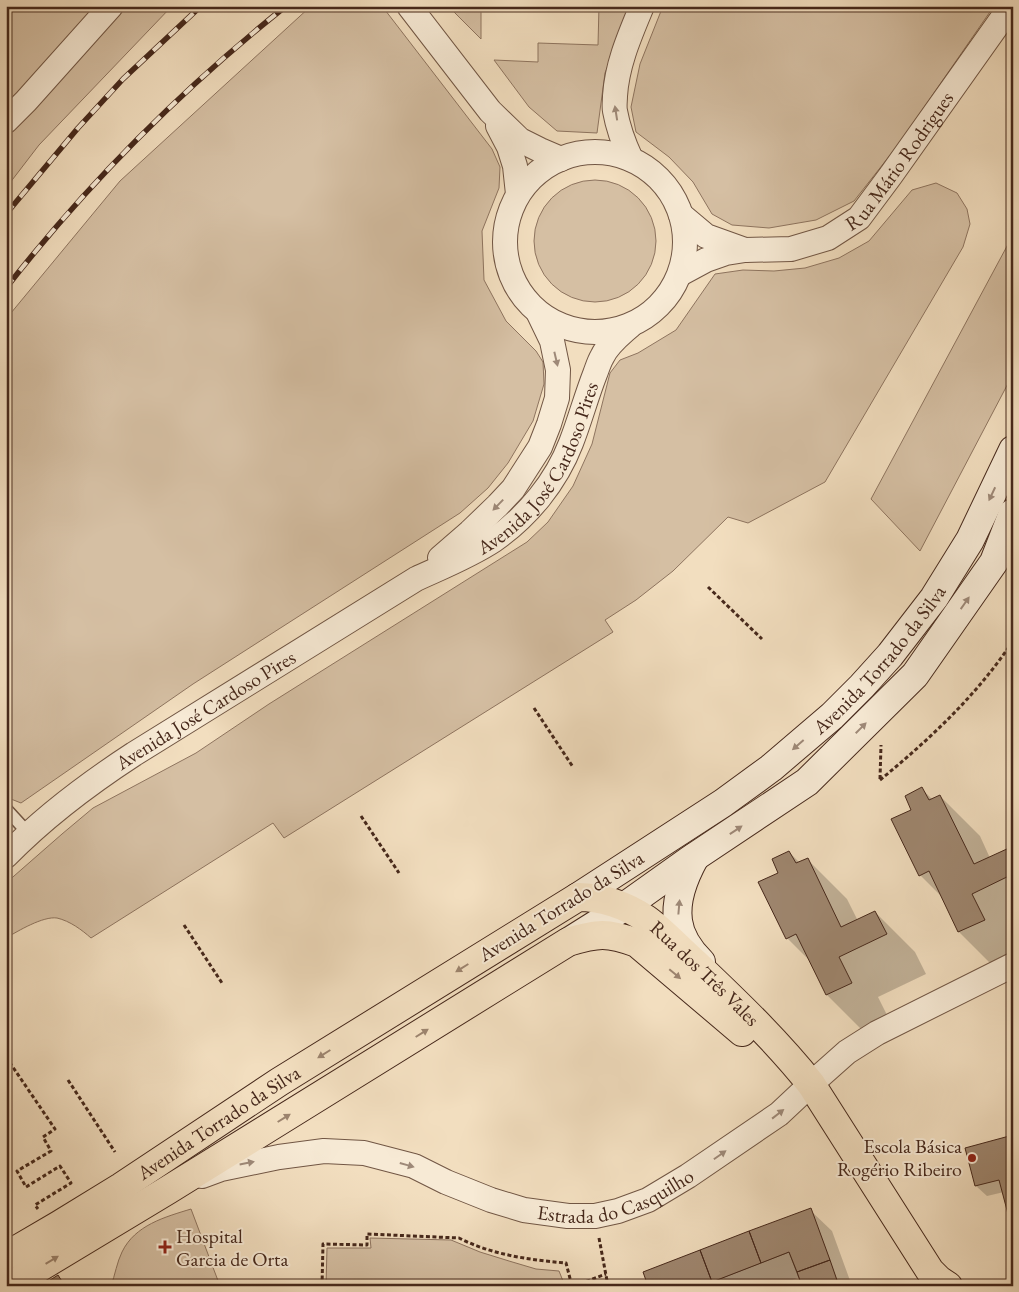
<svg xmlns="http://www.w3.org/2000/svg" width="1019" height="1292" viewBox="0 0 1019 1292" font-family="'EB Garamond',serif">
<rect width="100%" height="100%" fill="#f2debf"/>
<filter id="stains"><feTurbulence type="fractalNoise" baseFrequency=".004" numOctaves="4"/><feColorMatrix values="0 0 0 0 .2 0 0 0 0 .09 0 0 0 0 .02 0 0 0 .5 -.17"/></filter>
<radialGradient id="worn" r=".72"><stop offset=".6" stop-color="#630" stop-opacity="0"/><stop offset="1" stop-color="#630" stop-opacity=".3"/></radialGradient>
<path fill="#d5bfa3" stroke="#8e745f" d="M6 6H172L39 145 6 188Z
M311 6H382L492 149 500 167 499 188 482 231 484 280 506 321 536 351 543 362 544 384 533 421 508 463 488 488 460 513 193 684 21 803 6 797V319L120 181Z
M448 6H481V39Z
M599 6H632L605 73 597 133 557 131 529 107 494 60 538 62V43L598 45Z
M663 6H994L898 145 854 201 816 220 769 228 732 225 712 214 693 182 669 157 636 132 631 107 640 64Z
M534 241a61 61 0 1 1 122 0a61 61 0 1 1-122 0Z
M936 183 957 193 967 209 970 224 963 247 825 482 748 523 728 517 673 571 636 600 605 620 613 632 284 838 273 823 91 938C82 930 70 921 57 918 43 916 18 931 6 938V883L62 834 93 808 196 753 269 704 527 542 548 522 573 486 592 444 610 373 620 360 638 353 676 330 715 274 743 270 774 271 805 268 839 258 869 241 912 190Z
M1013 235V374L920 551 871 499Z
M191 1209 220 1286H111C115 1275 117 1262 122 1252 135 1225 165 1217 191 1209Z
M370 1238 451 1240 480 1252 509 1261 536 1269 559 1271 565 1286H326L327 1248H371Z
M789 1252 802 1286H701Z"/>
<path fill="#0003" d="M922 789 933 800 940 796 980 836 990 858 1008 849 1013 854V933L1011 934 1013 938V965L999 972 959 932 943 898 920 875 913 810Z
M789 852 800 863 807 859 847 899 858 921 875 912 915 952 926 974 878 997 891 1023 867 1035 827 995 811 962 787 938 780 873Z
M1013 1137 1004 1192 987 1196 976 1186Z
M810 1210 832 1231 852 1286H803L800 1277 778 1286H649Z"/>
<path fill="#9f8770" stroke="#46281b" d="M922 787 929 800 940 795 974 864 1009 848 1013 856V874L972 894 985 920 958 932 929 871 919 876 891 819 911 810 905 796Z
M789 851 796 863 808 858 841 927 875 911 887 934 839 957 852 983 826 995 796 934 786 939 758 882 778 873 772 859Z
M1013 1135V1233L999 1180 975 1186 965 1148Z
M811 1208 830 1260 797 1272 789 1252 761 1263 749 1231Z
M749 1231 761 1263 712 1282 700 1250Z
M700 1250 712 1282 702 1286H648L643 1272Z
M830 1260 839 1286H802L797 1272Z
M58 1275 65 1286H41Z"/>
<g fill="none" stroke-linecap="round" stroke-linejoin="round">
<g stroke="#715644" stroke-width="14">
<path id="service" d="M6 809 29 834"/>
</g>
<g stroke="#715644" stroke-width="26">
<g id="minor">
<path d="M409 6 490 111 520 140 540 150 561 159"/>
<path d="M6 121 26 101 111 6"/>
<path d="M498 126 509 147 515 166 518 194"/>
<circle cx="595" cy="242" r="90"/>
<path d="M631 159C624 144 618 128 615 111 614 106 615 101 615 96 617 64 630 35 642 6"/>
<path d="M681 215 706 236 745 250"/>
<path id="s1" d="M680 274 706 260 726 253 745 250 791 249 828 238 859 218 891 175 1011 6"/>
<path d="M440 558 470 532 498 505 513 489 540 447 549 424 557 398 558 370 552 341 539 314"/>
<path id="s2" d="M6 856C44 817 88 784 134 754L416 579C442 567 470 556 494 540 528 516 556 482 571 443 580 420 586 397 595 374 597 369 599 362 602 357 608 344 620 335 630 326"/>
<path id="s3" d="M202 1176 221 1169 279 1157 324 1151 364 1153 414 1166 446 1182 491 1200 524 1210 568 1216H595L618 1211 648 1200 688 1176 779 1114 811 1084 847 1052 877 1033 1013 965"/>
</g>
</g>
<g stroke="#46281b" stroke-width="30">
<g id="secondary">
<path d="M695 857C685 875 675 900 678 921 680 937 690 951 701 962"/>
<path id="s4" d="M578 897 723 803 771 768 832 716 862 686 890 655 934 598 970 540 1013 450"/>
<path d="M570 941 624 907 690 860 807 782 915 675 994 562 1013 513"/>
</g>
</g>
<g stroke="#46281b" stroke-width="30">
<g id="primary">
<path id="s5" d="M6 1256 59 1225 121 1187 279 1082 578 897C601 897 626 905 646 919 663 931 678 948 694 962 735 1001 776 1040 811 1084L930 1271 939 1280 948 1286"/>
<path d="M11 1286 22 1278 168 1190 568 942C598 933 607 932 637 943L742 1032"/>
</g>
</g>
<path stroke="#46281b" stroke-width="3" stroke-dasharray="4 2.5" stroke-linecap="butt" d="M708 587 762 639
M534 708 573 767
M880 779 881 745
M880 780C930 739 977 695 1013 641
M361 816 399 873
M184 925 222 983
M6 1057 55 1129 43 1137 51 1151 17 1171 26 1187 60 1166 71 1183 35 1205 38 1209
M68 1080 115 1152
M599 1238 608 1286
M322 1286 323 1244 367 1245V1234L459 1238C492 1255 531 1260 566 1263L572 1286
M574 1286 606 1274"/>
<use href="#service" stroke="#f7ead5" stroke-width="11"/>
<use href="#minor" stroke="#f7ead5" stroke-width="24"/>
<use href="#secondary" stroke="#f7ead5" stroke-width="28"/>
<use href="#primary" stroke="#f2debf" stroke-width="28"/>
<g stroke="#46281b" stroke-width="5.5">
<path id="rail" d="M6 214 78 128 123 79 201 6
M6 288C88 183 182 89 286 6"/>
</g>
<use href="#rail" stroke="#f7ead5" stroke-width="4" stroke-dasharray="11" stroke-linecap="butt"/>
</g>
<defs><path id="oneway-solid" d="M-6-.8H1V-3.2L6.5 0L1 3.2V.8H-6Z" transform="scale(1.25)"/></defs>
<g fill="#9e8978">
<use href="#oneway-solid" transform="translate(616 113) rotate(-99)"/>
<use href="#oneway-solid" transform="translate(556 359) rotate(77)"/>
<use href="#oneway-solid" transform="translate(992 494) rotate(115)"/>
<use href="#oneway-solid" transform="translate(498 505) rotate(134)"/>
<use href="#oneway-solid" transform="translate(965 603) rotate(-55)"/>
<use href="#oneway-solid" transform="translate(861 728) rotate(-45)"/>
<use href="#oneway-solid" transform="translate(798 745) rotate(139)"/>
<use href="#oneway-solid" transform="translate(736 830) rotate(-34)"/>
<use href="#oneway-solid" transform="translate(679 907) rotate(-85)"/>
<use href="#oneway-solid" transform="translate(778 1114) rotate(-38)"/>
<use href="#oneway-solid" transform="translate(720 1155) rotate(-35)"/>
<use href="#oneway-solid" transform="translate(247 1163) rotate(-11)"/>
<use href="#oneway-solid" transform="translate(407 1165) rotate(16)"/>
</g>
<g fill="#9c836d">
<use href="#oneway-solid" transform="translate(462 968) rotate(148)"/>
<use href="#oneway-solid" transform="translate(675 974) rotate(40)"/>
<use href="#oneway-solid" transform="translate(422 1033) rotate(-32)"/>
<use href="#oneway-solid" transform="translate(324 1054) rotate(148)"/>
<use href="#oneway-solid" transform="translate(284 1118) rotate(-32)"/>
<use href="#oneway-solid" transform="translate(52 1260) rotate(-31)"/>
</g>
<g fill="#8f2418" stroke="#f7ead5" stroke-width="2">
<circle cx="972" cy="1158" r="5"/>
<path d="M162.5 1239.5h5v5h5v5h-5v5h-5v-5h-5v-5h5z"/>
</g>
<g text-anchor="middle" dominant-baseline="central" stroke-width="4" stroke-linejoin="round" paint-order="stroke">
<g font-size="20" fill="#46281b" stroke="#f7ead5">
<text stroke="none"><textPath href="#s1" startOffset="261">Rua Mário Rodrigues</textPath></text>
<text stroke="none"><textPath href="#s2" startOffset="669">Avenida José Cardoso Pires</textPath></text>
<text stroke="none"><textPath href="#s4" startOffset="386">Avenida Torrado da Silva</textPath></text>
<text stroke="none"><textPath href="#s2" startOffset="248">Avenida José Cardoso Pires</textPath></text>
<text transform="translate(561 906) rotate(-32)">Avenida Torrado da Silva</text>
<text stroke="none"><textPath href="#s5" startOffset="828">Rua dos Três Vales</textPath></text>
<text stroke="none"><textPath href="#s5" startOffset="251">Avenida Torrado da Silva</textPath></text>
<text stroke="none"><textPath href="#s3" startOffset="431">Estrada do Casquilho</textPath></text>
</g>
<g font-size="20" fill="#46281b" stroke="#f7ead5" text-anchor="end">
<text x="962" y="1146">Escola Básica<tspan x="962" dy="23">Rogério Ribeiro</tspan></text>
<text x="176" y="1236" text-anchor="start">Hospital<tspan x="176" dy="23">Garcia de Orta</tspan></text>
</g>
</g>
<rect width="1019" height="1292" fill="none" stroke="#f2debf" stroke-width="25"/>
<rect x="8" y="8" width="1004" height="1277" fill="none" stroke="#46281b" stroke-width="2.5"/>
<rect x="12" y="12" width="994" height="1267" fill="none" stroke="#46281b"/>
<rect width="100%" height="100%" filter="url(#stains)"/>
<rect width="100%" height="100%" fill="url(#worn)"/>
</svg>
